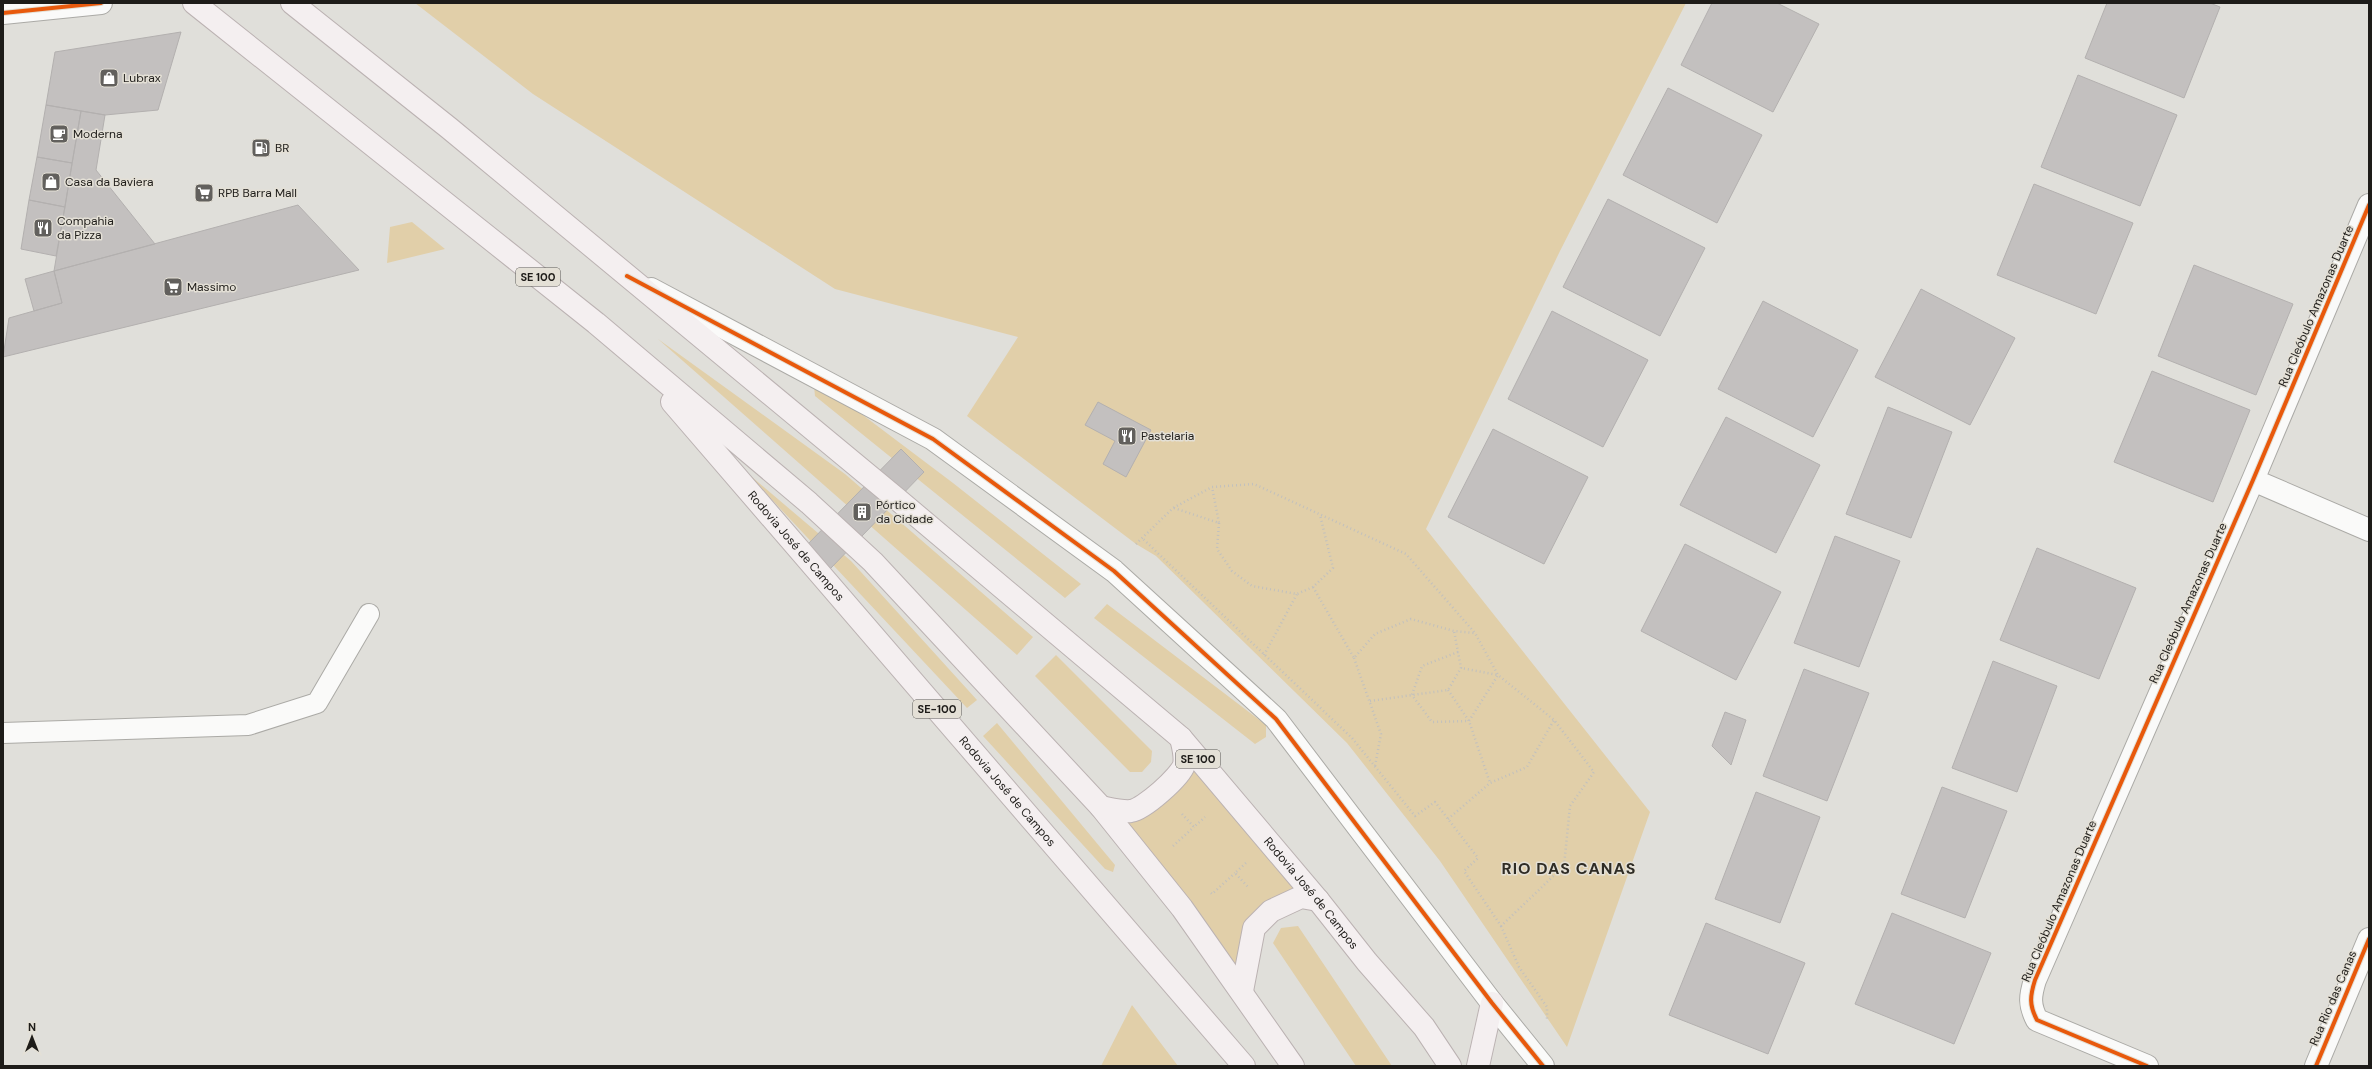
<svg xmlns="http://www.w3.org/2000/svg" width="2372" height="1069" viewBox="0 0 2372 1069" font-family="'DM Sans',sans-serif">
<rect width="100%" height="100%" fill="#e0dfda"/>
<path fill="#e1cfa9" d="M415 3H1686L1560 251 1426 529 1650 812 1567 1047 1440 861 1347 743 1156 556 1136 544 967 416 1018 337 835 289 533 94Z
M412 222 445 249 387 263 390 227Z
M658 339 845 474 1033 637 1017 655Z
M814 386 827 388 953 483 1081 584 1065 598 815 396Z
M746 472 851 561 977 700 967 708Z
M1107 604 1266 725V737L1255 744 1094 618Z
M1056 655 1152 751 1151 762 1142 772H1130L1035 676Z
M997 723 1115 865 1113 872 1105 869 983 736Z
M1185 759 1318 900 1271 911 1242 991 1101 807 1125 811Z
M1298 926 1392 1066H1356L1273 943 1281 928Z
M1132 1005 1178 1066H1101Z"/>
<path fill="#c3c0bf" stroke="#b3b0af" d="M1712 3H1777L1819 24 1773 112 1681 65Z
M2107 3H2210L2220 7 2184 98 2085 58Z
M181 32 158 110 105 115 46 105 55 52Z
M2078 75 2177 115 2140 206 2041 167Z
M1668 88 1762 135 1717 223 1623 175Z
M46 105 81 111 72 163 37 157Z
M81 111 105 115 96 170 155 244 54 271Z
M37 157 72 163 65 207 29 200Z
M2034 184 2133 223 2096 314 1997 275Z
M1608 199 1705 248 1660 336 1563 287Z
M29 200 65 207 56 256 21 249Z
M298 205 359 270 3 357 9 318 62 303 54 271Z
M2194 265 2293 304 2256 395 2158 356Z
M54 271 62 303 34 311 25 279Z
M1921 289 2015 338 1970 425 1875 377Z
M1763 301 1858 350 1813 437 1718 389Z
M1552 311 1648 360 1603 447 1508 399Z
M2152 371 2250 410 2213 502 2114 462Z
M1098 402 1151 430 1126 477 1103 464 1115 441 1085 425Z
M1888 407 1952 432 1911 538 1846 514Z
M1726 417 1820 465 1776 553 1680 505Z
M1493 429 1588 477 1544 564 1448 517Z
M901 449 924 472 830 569 806 546Z
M1835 536 1900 561 1859 667 1794 643Z
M1685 544 1781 592 1736 680 1641 631Z
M2037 548 2136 588 2099 679 2000 640Z
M1993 661 2057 686 2017 792 1952 768Z
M1804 669 1869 693 1827 801 1763 776Z
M1725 712 1746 720 1731 765 1712 746Z
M1942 787 2007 811 1965 918 1901 894Z
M1756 792 1820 817 1780 923 1715 899Z
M1892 913 1991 953 1954 1044 1855 1004Z
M1706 923 1805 963 1768 1054 1669 1015Z"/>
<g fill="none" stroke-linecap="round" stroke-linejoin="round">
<g stroke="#abaaa6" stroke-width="22">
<path id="lane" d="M3 733 248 725 317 703 369 614"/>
</g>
<g stroke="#abaaa6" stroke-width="24">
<path id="street" d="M3 13 101 3
M651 289 933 439 1114 571 1276 719 1492 1003 1543 1066
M2253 480 2369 530
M2147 1066 2037 1020C2029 1005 2030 996 2035 980L2253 480 2369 205
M2316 1066 2369 939"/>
</g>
<g stroke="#bbb2b2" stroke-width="24">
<g id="primary">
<path d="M194 3 596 323 809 503 873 562 1101 807 1182 908 1293 1066"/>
<path id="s1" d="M292 3 449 128 897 499 1181 738 1318 900 1367 962 1424 1027 1450 1066"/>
<path id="s2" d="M672 402 1244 1066"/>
<path d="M1101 807C1111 809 1122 812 1131 811 1144 809 1180 777 1184 765 1186 756 1183 747 1181 738"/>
<path d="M1242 991 1254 928 1271 911 1301 897 1318 900"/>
<path d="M1478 1066 1492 1003"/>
</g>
</g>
<path stroke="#c1c0be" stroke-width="2.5" stroke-dasharray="1 3" stroke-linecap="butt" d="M1174 508 1219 523 1212 487
M1219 523 1217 549 1232 571 1252 586 1297 594 1313 587 1333 568 1320 515
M1136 544 1173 508 1212 487 1254 484 1406 554 1475 633 1498 675 1554 720 1594 772 1570 806 1564 866 1501 926 1464 871 1478 858 1435 802 1415 816 1352 738 1142 538
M1313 587 1354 658 1375 634 1411 619 1454 631 1474 633
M1458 652 1422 666 1412 695 1432 722 1469 721 1498 675 1461 668
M1264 655 1297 594
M1354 658 1381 734 1375 766
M1448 690 1469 721 1490 783
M1370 701 1448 690 1461 668 1454 631
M1182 814 1194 827 1205 817
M1448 819 1490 783 1527 767 1554 720
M1173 846 1194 827
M1246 863 1235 873 1249 888
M1211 893 1212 894 1235 873
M1501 926 1519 967 1547 1007V1019"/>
<use href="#lane" stroke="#fafaf9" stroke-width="20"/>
<use href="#street" stroke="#fafaf9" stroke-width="22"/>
<use href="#primary" stroke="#f4eff0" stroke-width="22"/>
<g stroke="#e4e0d6" stroke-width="6">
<path id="cycleway" d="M3 13 101 3
M627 276 933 439 1114 571 1276 719 1492 1003 1543 1066
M2147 1066 2037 1020C2029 1005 2030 996 2035 980L2253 480 2369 205
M2316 1066 2369 939"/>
</g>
<use href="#cycleway" stroke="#e8590c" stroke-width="4"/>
</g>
<defs>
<g id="shop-square" transform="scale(1)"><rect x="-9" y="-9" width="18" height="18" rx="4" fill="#62605d" stroke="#e4e0d6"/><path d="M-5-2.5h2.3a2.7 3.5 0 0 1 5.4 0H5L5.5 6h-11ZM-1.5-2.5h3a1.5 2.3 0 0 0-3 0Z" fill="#fff"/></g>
<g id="cafe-square" transform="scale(1)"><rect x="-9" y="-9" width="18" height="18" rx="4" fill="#62605d" stroke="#e4e0d6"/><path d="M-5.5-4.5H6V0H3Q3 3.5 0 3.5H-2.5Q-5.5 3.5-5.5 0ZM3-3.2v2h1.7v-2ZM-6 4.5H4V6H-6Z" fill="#fff"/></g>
<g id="fuel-square" transform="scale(1)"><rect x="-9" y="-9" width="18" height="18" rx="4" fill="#62605d" stroke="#e4e0d6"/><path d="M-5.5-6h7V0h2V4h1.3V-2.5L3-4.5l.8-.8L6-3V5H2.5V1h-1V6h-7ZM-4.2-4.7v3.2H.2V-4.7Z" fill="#fff"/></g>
<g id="supermarket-square" transform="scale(1)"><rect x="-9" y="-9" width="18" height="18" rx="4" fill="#62605d" stroke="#e4e0d6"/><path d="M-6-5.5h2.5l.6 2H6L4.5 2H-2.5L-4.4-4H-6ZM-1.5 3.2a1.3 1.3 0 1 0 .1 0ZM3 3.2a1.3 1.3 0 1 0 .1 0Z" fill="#fff"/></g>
<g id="restaurant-square" transform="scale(1)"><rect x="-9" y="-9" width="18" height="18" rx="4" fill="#62605d" stroke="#e4e0d6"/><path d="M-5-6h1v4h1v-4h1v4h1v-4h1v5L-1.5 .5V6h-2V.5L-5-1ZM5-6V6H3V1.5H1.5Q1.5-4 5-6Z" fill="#fff"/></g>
<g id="building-square" transform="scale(1)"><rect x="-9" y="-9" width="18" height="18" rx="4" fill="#62605d" stroke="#e4e0d6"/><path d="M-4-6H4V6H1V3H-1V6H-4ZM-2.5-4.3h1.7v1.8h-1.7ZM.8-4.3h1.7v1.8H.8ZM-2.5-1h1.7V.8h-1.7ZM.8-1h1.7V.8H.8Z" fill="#fff"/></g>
</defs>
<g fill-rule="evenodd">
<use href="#shop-square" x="109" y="78"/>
<use href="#cafe-square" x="59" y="134"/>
<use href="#fuel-square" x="261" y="148"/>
<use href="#shop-square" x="51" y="182"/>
<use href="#supermarket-square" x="204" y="193"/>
<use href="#restaurant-square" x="43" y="228"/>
<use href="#supermarket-square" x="173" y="287"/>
<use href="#restaurant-square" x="1127" y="436"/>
<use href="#building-square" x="862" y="512"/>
</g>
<g text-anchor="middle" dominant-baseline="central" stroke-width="3" stroke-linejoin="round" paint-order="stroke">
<g fill="#e4e0d6" stroke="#595752" stroke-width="1">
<rect x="516" y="268" width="44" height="18" rx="3"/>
<rect x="913" y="700" width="48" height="18" rx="3"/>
<rect x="1176" y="750" width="44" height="18" rx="3"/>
</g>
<g font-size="11" font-weight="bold" fill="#1e1c19">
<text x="538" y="277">SE 100</text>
<text x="937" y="709">SE-100</text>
<text x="1198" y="759">SE 100</text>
</g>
<g font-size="12" fill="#1e1c19" stroke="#e4e0d6" text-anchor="start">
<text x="123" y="78">Lubrax</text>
<text x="73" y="134">Moderna</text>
<text x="275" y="148">BR</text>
<text x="65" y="182">Casa da Baviera</text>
<text x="218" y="193">RPB Barra Mall</text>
<text x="57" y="221">Compahia<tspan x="57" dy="14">da Pizza</tspan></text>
<text x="187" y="287">Massimo</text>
<text x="1141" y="436">Pastelaria</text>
<text x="876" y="505">Pórtico<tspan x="876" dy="14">da Cidade</tspan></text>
</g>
<g font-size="12" fill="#1e1c19" stroke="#e4e0d6">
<text transform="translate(2316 306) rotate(-67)">Rua Cleóbulo Amazonas Duarte</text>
<text stroke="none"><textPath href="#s2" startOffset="190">Rodovia José de Campos</textPath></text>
<text transform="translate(2188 603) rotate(-66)">Rua Cleóbulo Amazonas Duarte</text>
<text stroke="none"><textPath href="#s2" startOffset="514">Rodovia José de Campos</textPath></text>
<text stroke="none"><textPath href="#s1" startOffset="1356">Rodovia José de Campos</textPath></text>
<text transform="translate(2059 901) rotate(-67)">Rua Cleóbulo Amazonas Duarte</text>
<text transform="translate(2333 998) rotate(-67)">Rua Rio das Canas</text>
</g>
<g font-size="16" font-weight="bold" letter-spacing="1" fill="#2f2c25" stroke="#e4e0d6">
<text x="1569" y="868">RIO DAS CANAS</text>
</g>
</g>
<rect width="2372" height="1069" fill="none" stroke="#1e1c19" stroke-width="8"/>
<g transform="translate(32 1037)" stroke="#e4e0d6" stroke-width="3" paint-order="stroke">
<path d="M0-3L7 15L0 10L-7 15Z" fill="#1e1c19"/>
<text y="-6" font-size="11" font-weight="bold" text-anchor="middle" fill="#1e1c19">N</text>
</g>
</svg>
